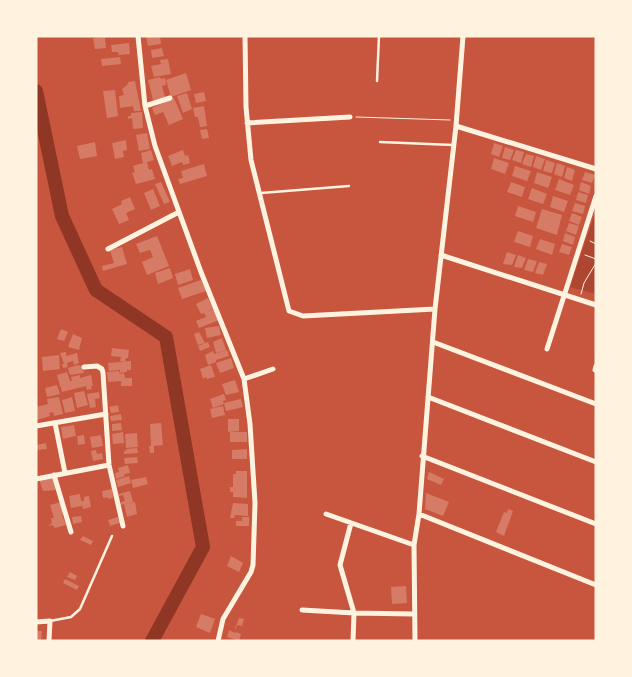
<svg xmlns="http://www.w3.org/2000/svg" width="632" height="677" viewBox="0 0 632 677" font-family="'IBM Plex Serif',serif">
<rect width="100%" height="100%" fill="#c8553d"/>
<path fill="#ae4732" d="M596 210V294L570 287Z"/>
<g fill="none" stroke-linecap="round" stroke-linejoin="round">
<path stroke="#8f3625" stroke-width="14" d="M36 91 62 216 96 290 166 337 203 547 152 641"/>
</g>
<path fill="#d67c66" d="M146 36H160L161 44 148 46Z
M105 37 106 48 95 49 93 38Z
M129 43 130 54 119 55 118 52H112L111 45Z
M162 48 164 56 152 58 151 50Z
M120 57 121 64 102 66 101 59Z
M168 59 171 74 154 77 151 66 161 64 160 60Z
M186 73 191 90 171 97 166 80Z
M160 77 161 79 165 78 166 85 162 86 165 97 153 100 148 80Z
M135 81 141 111H134L133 106 120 108 119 96 124 95 122 89 128 84V82Z
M115 90 118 116 107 118 103 91Z
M204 92 206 101 196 103 194 94Z
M187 93 192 109 183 113 177 96Z
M174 98 183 119 169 125 163 112 155 115 152 108Z
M204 106 207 126 200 127 198 117H195L193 108Z
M142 112 143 128 133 129 132 118 128 119V116H131V113Z
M207 129 209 138 202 139 200 130Z
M147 133 150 149 139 151 136 135Z
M126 140 127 150 123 151 124 157 115 159 112 143Z
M95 142 97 156 80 159 77 146Z
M494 143 503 146 499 157 491 154Z
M505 147 514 150 510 160 502 158Z
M151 150 154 160 147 162 149 170 152 169 155 179 136 184 132 173 135 172 133 166 143 163 141 153Z
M183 150 185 156 188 155 190 163 183 165 182 162 172 166 168 156Z
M516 150 524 152 521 163 512 160Z
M526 154 534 156 531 167 522 164Z
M536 156 545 159 541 170 533 167Z
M494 158 509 163 505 174 491 169Z
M546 160 555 163 552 173 543 171Z
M557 163 565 166 562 177 554 174Z
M204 164 207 176 180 184 178 179 183 178 181 171Z
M515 166 531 171 527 181 512 176Z
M567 167 575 170 572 181 564 178Z
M537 172 552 177 548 188 534 183Z
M585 172 595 175 592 183 582 180Z
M559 179 574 185 570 195 555 190Z
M161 182 170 202 164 204 155 184Z
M511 182 525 187 522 197 507 192Z
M581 182 591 186 589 194 579 190Z
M532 188 547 194 543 204 528 199Z
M153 189 160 206 151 210 144 193Z
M578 192 588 195 586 203 576 200Z
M553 196 568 201 564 212 550 207Z
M130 197 135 209 126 213 129 220 119 224 112 209 122 204 121 201Z
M575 203 585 206 583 214 572 211Z
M518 206 536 212 533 222 515 216Z
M542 209 562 215 557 235 536 228Z
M572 213 582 217 579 225 569 221Z
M569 223 579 226 576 235 566 231Z
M518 231 533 236 530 247 514 242Z
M565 233 575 237 573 245 563 241Z
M157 236 169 266 147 275 142 262 153 257 150 250 140 253 136 244Z
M540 239 555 244 552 255 536 249Z
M562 244 572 247 569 255 559 252Z
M122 247 127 264 103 271 102 266 114 263 110 250Z
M507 252 516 255 512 265 503 264Z
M518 255 526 258 522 268 514 267Z
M528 259 537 261 533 272 524 270Z
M539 262 547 264 543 275 535 273Z
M170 268 173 278 158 284 155 273Z
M190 269 193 280 178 285 175 274Z
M201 280 206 291 182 299 178 288Z
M208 298 213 309 207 312 215 309 219 320 199 328 196 321 206 317 204 313 201 314 196 304Z
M219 326 221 335 207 338 205 328Z
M61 329 68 332 64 341 57 339Z
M199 332 205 343 198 345 194 334Z
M73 334 82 338 79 350 68 347Z
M222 338 226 350 216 353 213 342Z
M208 342 210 347 200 351 198 346Z
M112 348 129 350 128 358H126L125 362 120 361 121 357 111 356Z
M227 350 229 356 216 360V362L208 365 205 355 213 351 214 354Z
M66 352V356L77 353 79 363 74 365 73 361 67 363 68 367 63 368 62 364H64L60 353Z
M59 355 60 369 43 371 42 357Z
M231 358 234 368 220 373 216 363Z
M131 361V370H127V372L120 373V370L109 371 108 363Z
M78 365 82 366 84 373 70 375 68 368Z
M211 365 215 377 207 379 206 377 203 379 200 369Z
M119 371 120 374 124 373 125 378H132V386H121V381L108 382 107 372Z
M67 372 70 381H72L71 377 80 375V378L91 375 93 386H91L92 389 87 390 86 386 62 392 57 375Z
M235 380 239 392 226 395 222 384Z
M57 385 60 394 47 397 45 388Z
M84 391 88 405 77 408 74 393Z
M99 392 100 398 95 399 96 407 90 408 87 394Z
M224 394 226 400 223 401 224 404 213 408 210 399Z
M59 397 63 414 54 416 53 412 49 413 50 416 37 420 36 407 48 404 47 399Z
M72 397 75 411 65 413 62 400Z
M241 399 243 407 226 411 224 403Z
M118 405 119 412 111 413 109 407Z
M223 406 225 415 212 418 210 409Z
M121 414 122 420 111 421 110 416Z
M228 419H239V431L228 432Z
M121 423 122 430 112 431V424Z
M161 423 163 445 154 446V453H150L149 446H151L150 424Z
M74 425 76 436 63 439 61 427Z
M123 432 124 443 113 444 112 434Z
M230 432H247V442H230Z
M137 433 138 447 126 448 125 434Z
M84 435 85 444 78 445 77 436Z
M101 435 103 446 92 448 90 437Z
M46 443 47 449 36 450V445Z
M137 448 138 453 124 454V451L127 450 126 449Z
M247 449V459H232V450Z
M96 450 97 454 102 453 103 459 93 461 91 451Z
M137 457 138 463 125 464 124 458Z
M128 465 130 473 124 474 125 476 116 479 115 473 119 472 118 468Z
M236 471H247V498L233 497V492H230V487H233V474H236Z
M429 472 444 479 441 485 427 479Z
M52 476 56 490 43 491 39 479Z
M129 476 131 483 118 487 116 480Z
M146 477 148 484 133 488 131 480Z
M112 489 113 498 108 499V497L103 498 102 491Z
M130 491 133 502 126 504 135 502 137 514 127 517 124 504 121 505V502L125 501 123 495 119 496V494Z
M426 493 449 502 443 516 425 509Z
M80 494 81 501H84V497L89 496 91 507 83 509 81 501 82 506 71 508 69 496Z
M61 502 64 514 62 515 66 525 55 528 52 525 48 526 52 523 51 518H54L50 505Z
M233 503 248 504V516L235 515 234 518H230Z
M508 509 513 511 504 536 496 532 504 512 507 513Z
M81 516 82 522 73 524 72 517Z
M118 517 120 523 110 526 108 520Z
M242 517H249V526H236V521H242Z
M83 536 93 541 91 545 80 540Z
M231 556 243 563 239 572 227 566Z
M70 572 77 576 75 580 67 577Z
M65 579 79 586 77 590 63 583Z
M406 586 407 603 392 604 391 587Z
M201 614 215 619 210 633 196 627Z
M239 618 244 619 242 626 237 625 236 629H235Z
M229 630 235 633 236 632 241 634 239 641 227 637Z
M36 631H42L41 641H36Z"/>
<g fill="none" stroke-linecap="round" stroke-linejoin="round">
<path stroke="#fff3e0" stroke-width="1" d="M356 117 450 120
M590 241 596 244
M585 255 596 259
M581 294 584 283 596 263"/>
<path stroke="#fff3e0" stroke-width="2.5" d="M377 81 379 36
M380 142 453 145
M261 193 349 186
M50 621 71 617 80 609 112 536"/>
<path stroke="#fff3e0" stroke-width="5" d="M138 36 145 106 155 146 201 272 244 379 250 424 255 503 253 565 251 572 223 619 218 641
M245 36 246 107 251 160 289 311 303 316 435 309
M145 106 170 98
M247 123 350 117
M456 126 596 169
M108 249 179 212
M441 255 596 305
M433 342 596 404
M547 349 596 196
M84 367 97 366 102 369 103 373 109 465 123 526
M595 370 596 366
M244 379 273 369
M428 397 596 462
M55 423 65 473
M36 426 106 414
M422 456 596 524
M54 475 71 532
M36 479 109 465
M326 514 414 545
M419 514 596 585
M351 523 340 565 354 613 353 641
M302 610 354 613 414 614
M36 622 50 621 49 641
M415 641 414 545 419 514 435 309 456 126 463 36"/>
</g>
<rect width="632" height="677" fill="none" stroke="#fff3e0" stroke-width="75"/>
</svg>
